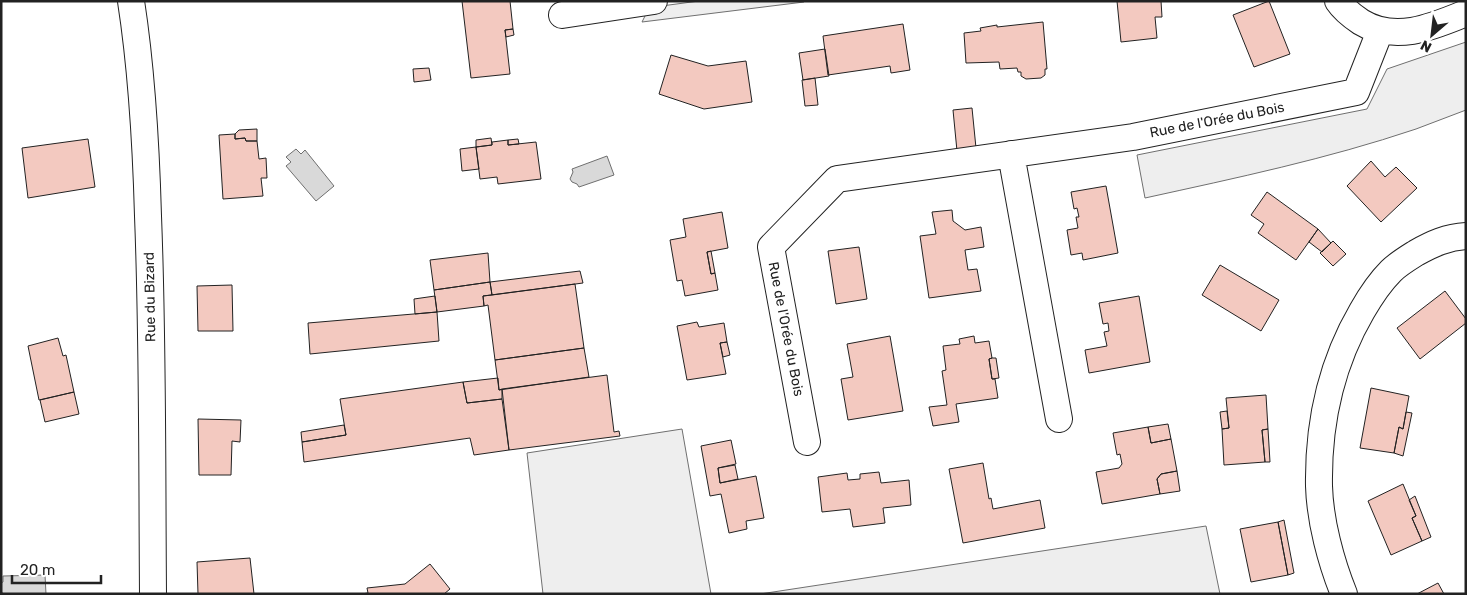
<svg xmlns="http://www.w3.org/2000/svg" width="1467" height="595" viewBox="0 0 1467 595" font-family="Rubik,sans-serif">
<rect width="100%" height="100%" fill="#fff"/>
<path fill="#eee" stroke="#6f6f6f" d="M699 1H803L804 2 642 22 646 14 654 7Z
M1466 42V110C1449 116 1433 123 1416 129 1327 159 1236 178 1145 198L1137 155 1367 109 1387 69Z
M682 429 711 594H543L527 453Z
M1206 526 1220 594H760Z"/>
<path fill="#d9d9d9" stroke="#6f6f6f" d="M296 149 301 154 305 150 334 186 316 201 286 166 291 162 286 157Z
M607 156 614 175 579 187 577 184 572 182 570 179 573 172 572 169Z
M45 575 46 594H4L1 592V583L3 582V576Z"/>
<path fill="#f3c9c0" stroke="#222" d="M462 1H510L513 29 505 30 510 74 471 78Z
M1117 1H1161L1162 17H1155L1157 38 1121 42Z
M1269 1 1290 54 1254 67 1233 15Z
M1043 22 1047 69H1045V75L1041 78 1026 79 1021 76V72H1018L1017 68 1000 69 999 62 966 63 964 33 981 31 980 28 997 25V27Z
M903 24 910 70 891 73 890 66 828 75 823 36Z
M513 29 514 35 506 37 505 30Z
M825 49 829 76 803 80 799 53Z
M671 55 708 66 746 61 752 102 704 109 659 94Z
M429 68 431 80 414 82 413 69Z
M815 78 818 105 805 106 802 80Z
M972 108 976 148 957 151 953 110Z
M257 129V141H246L245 138 235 139V134L239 130Z
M235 134V139L245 138 246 141H257L259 159 266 158 267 178H261L263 196 223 199 219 135Z
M491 138 492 145 476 147V140Z
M88 139 95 187 28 198 22 148Z
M518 139 519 144 508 145V140Z
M508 140V145L536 142 541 179 498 184 497 177 480 179 476 147 492 145V142Z
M476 147 479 169 462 171 460 149Z
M1371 161 1385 177 1396 167 1417 188 1381 222 1347 186Z
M1106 186 1118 253 1083 260 1082 253 1071 255 1067 230 1078 228 1076 217H1079L1077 208 1074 209 1071 192Z
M1267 192 1318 229 1296 260 1258 233 1264 224 1251 215Z
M952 210 953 221 965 230 981 227 984 247 965 250 968 270 977 269 981 291 929 298 920 236 936 234 932 212Z
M722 212 728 248 707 252 711 274 715 273 718 290 685 296 682 280 677 281 670 240 686 237 683 219Z
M1318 229 1331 243 1322 252 1309 242Z
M1333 241 1346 254 1333 266 1320 253Z
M859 247 867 299 836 304 828 251Z
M711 251 715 273 711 274 707 252Z
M488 253 490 282 434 290 430 260Z
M1220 265 1279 300 1261 331 1202 295Z
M580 271 583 283 492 295 490 282Z
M490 282 492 295 483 296 484 306 437 312 434 290Z
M575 284 584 348 495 360 488 305 484 306 483 296Z
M232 285 233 331H198L197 286Z
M1445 291 1466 319V323L1420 359 1397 328Z
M435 296 437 312 415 314 414 299Z
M1139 296 1150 362 1089 373 1085 350 1107 346 1104 332 1109 331 1108 323 1103 324 1099 303Z
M437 312 439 341 310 354 308 323Z
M697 322 699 327 724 323 727 342 720 343 726 374 687 380 677 326Z
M890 336 903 411 848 420 841 379 853 377 847 344Z
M974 336 975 343 989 341 992 358 989 359 992 379H995L998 398 956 404 959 422 933 426 929 407 947 405 942 371 946 370 943 346 960 344 959 339Z
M58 338 63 356 66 355 74 392 39 400 28 346Z
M727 342 730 355 723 357 720 343Z
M584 348 589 377 499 390 495 360Z
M992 358H996L999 378 992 379 989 359Z
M607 375 614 432 619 431 620 436 509 450 502 389Z
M498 378 499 390 502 389V399L467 403 463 382Z
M463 382 467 403 502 399 509 450 474 455 470 438 304 462 302 442 346 435 340 399Z
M1371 388 1409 396 1403 429 1399 427 1394 453 1360 448Z
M74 392 79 414 45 422 40 400Z
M1266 395 1268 429 1262 430 1265 462 1224 465 1222 429 1229 428 1226 398Z
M1227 411 1229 428 1222 429 1220 412Z
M1406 412 1412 413 1403 456 1394 453 1399 427 1403 429Z
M198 419 241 420 240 442 232 441 231 475H199Z
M1168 424 1171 439 1151 443 1148 427Z
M344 425 346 435 302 442 301 432Z
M1148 427 1151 443 1171 439 1177 471 1161 474 1157 479 1160 494 1102 504 1096 472 1119 468 1122 464 1120 454 1117 455 1113 433Z
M1268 429 1270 462H1265L1262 430Z
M731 440 736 464 718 468 720 483 756 476 764 518 746 521 747 529 729 533 721 494 710 496 701 446Z
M983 463 989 499 991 498 993 509 1040 500 1045 528 963 543 949 469Z
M735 465 738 479 720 483 718 468Z
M1177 471 1180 491 1160 494 1157 479 1161 474Z
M879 472 881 483 909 480 911 505 883 508 885 523 853 527 850 509 822 512 818 477 847 473 848 480 860 479V474Z
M1403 484 1416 516 1412 518 1422 541 1391 555 1368 501Z
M1415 496 1431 537 1422 541 1412 518 1416 516 1409 500Z
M1284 520 1294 573 1288 575 1278 522Z
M1278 522 1288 575 1251 582 1240 529Z
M250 558 254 594H198L197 562Z
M430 564 450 589 444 594H361L368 593 367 588 405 584Z
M1438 583 1444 594H1417Z"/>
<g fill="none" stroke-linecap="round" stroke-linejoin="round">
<g stroke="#222" stroke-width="28">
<path id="minor" d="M131 1C142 72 146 144 148 216 153 342 152 468 153 594
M1338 1C1344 10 1352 16 1361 22 1395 43 1432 27 1466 13
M562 15 654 1
M1011 154 1059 419
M807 442 771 247 837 179 1133 137 1356 92 1380 31
M1344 594C1331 562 1320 521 1319 486 1318 425 1331 364 1362 311 1370 297 1380 282 1391 271 1398 264 1408 258 1416 253 1432 244 1447 237 1466 236"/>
</g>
<use href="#minor" stroke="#fff" stroke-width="26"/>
</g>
<g text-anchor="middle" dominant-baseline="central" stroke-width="4" stroke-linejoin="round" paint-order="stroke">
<g font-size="14" fill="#222" stroke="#fff">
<text transform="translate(1217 120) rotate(-11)">Rue de l'Orée du Bois</text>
<text transform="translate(150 297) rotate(-91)">Rue du Bizard</text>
<text transform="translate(786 329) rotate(79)">Rue de l'Orée du Bois</text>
</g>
</g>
<rect width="1467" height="595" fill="none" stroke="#222222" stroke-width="5"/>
<g transform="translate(1432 35) rotate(208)" stroke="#ffffff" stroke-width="4" paint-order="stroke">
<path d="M0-4L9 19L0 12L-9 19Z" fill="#222222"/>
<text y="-8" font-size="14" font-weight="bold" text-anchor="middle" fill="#222222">N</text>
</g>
<path d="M12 575v8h89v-8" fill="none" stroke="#222222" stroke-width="2.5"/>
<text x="20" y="575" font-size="15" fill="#222222" stroke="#ffffff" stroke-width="4" paint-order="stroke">20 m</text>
</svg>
